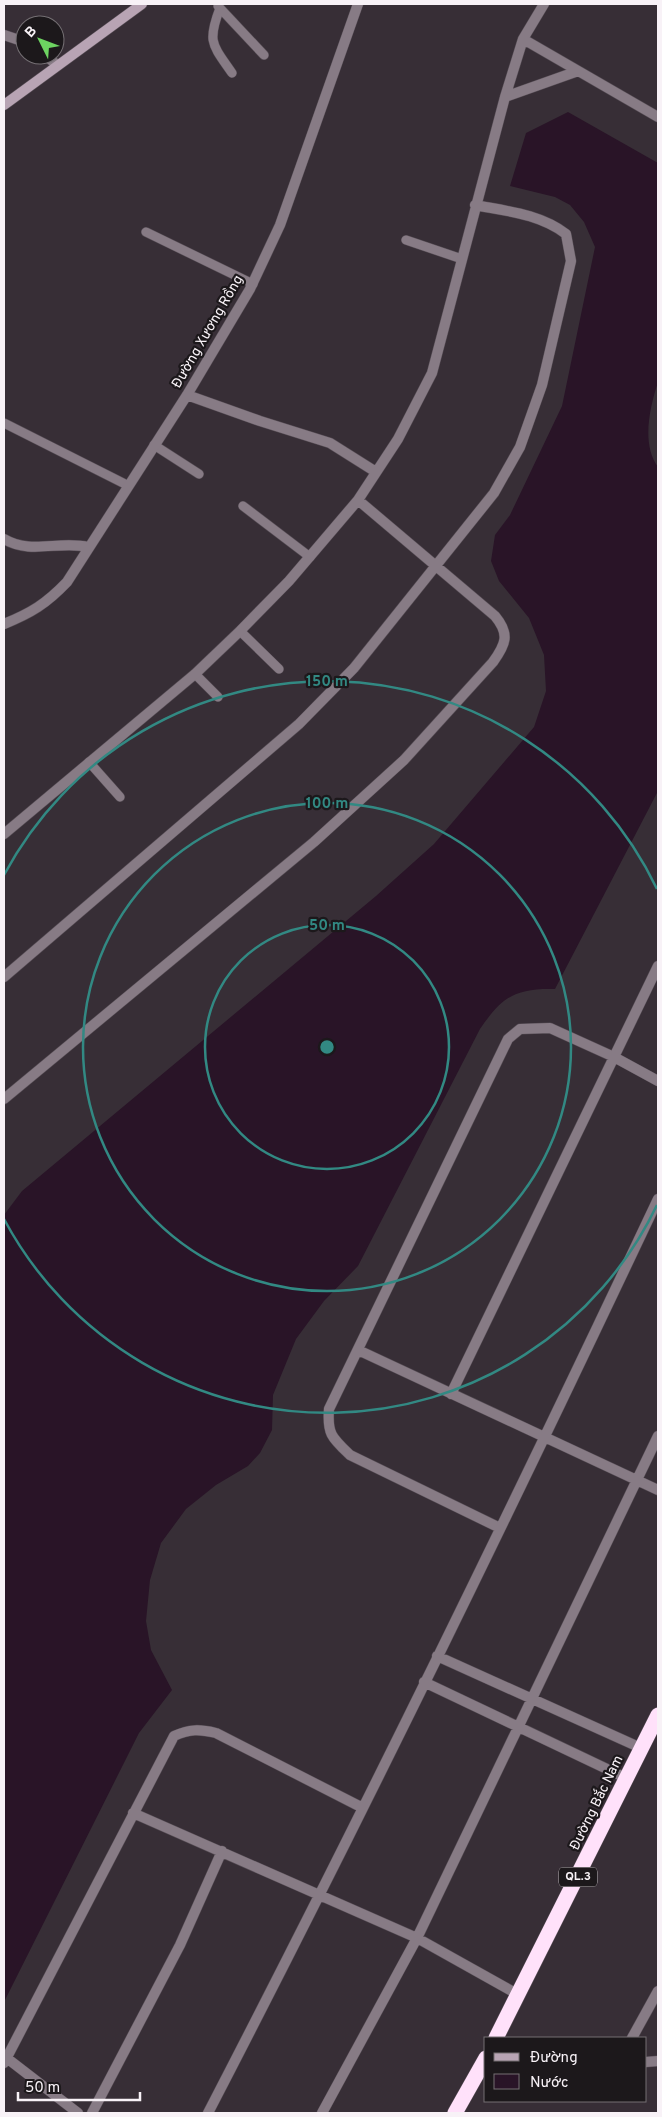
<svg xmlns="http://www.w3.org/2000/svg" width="662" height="2117" viewBox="0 0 662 2117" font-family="Overpass,sans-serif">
<rect width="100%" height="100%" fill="#372e36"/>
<path fill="#291427" d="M568 112 658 163V382C650 407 641 444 658 467V791L555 989C515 988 502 997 480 1029L358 1266 324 1301 296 1339 273 1395 272 1430 260 1453 248 1466 216 1485 186 1509 161 1543 150 1580 146 1621 151 1650 172 1690 139 1733 4 2002V1215L22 1191 376 896 434 844 534 727 546 691 544 655 529 618 499 581 491 561 495 535 510 515 562 406 595 247 584 222 570 205 555 197 510 186 526 133Z"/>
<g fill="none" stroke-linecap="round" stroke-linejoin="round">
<g stroke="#564d55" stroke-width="10">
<path id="lane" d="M218 6 264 55
M220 8C207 42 212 44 232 73
M146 232 253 284
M406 240 462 259
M4 423 127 485
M154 445 199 474
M243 506 310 557
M240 631 279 669
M195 674 218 697
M89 762 120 797"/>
</g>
<g stroke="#564d55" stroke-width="11">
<path id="street" d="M4 35 25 42
M523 39 658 117
M45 55 57 65
M505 97 578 71
M187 395 260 421 330 443 376 472
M4 539C31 555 60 540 88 547
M4 624C31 613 46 604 67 582L187 395 250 289 280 225 358 4
M4 834 195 674 240 631 289 581 358 500 398 439 432 373 505 97 523 39 544 4
M4 977 299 724 354 668 494 493 520 447 542 385 571 261 566 234C540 214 506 211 475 205
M4 1099 314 842 404 760 493 662C506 644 510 634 495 616L358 500
M358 1350 658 1490
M451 1394 658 966
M500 1528 350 1455C332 1438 327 1434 329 1409L508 1039 520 1029 550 1028 614 1057 658 1081
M437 1656 641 1748
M424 1682 628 1779
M133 1813 417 1938 519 1995
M632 2038 658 1991
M8 2059 78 2113
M646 2062 658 2061
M4 2063 174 1736C190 1729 199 1729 216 1733L361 1807
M92 2113 180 1945 222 1851
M208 2113C364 1812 513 1506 658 1199
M322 2113 417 1938 658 1436"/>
</g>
<g stroke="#564d55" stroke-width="11">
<path id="secondary" d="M4 105 142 4"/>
</g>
<g stroke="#564d55" stroke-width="16">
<path id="highway" d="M496 2038 658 1715
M455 2113 486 2058"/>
</g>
<use href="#lane" stroke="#877b85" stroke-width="9"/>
<use href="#street" stroke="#877b85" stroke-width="10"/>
<use href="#secondary" stroke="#b8a4b4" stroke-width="10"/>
<use href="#highway" stroke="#ffe1fa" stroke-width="15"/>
</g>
<g fill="none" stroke="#328983" stroke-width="2.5">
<circle cx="327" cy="1047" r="122"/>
<circle cx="327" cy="1047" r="244"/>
<path d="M657 1205A366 366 0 0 1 4 1219M4 875A366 366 0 0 1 657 889"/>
</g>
<g text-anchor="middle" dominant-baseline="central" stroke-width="4.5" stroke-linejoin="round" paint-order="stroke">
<rect fill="#1c181b" stroke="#b6b1b5" stroke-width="1" x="559" y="1867.5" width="38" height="19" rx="4"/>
<g font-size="12" font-weight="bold" fill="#f8f2f7">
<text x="578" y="1877">QL.3</text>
</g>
<g font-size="14" fill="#f8f2f7" stroke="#1c181b">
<text transform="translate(208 332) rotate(-60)">Đường Xương Rồng</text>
<text transform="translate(597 1803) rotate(-64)">Đường Bắc Nam</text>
</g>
</g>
<circle cx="327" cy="1047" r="8" fill="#328983" stroke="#1c181b" stroke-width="2.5"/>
<g font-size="15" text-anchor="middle" font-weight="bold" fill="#328983" stroke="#1c181b" stroke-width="4.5" stroke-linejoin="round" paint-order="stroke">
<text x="327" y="686">150 m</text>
<text x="327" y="808">100 m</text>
<text x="327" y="930">50 m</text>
</g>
<rect width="662" height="2117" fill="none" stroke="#f8f2f7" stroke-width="10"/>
<rect x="484" y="2037" width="162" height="65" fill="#1c181b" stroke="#746f73"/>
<rect x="494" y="2053" width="25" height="8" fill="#b8a4b4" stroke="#746f73"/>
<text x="530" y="2062" font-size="15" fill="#f8f2f7">Đường</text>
<rect x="494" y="2074" width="25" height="15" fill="#291427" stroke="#746f73"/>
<text x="530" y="2087" font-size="15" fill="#f8f2f7">Nước</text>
<g transform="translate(40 40) rotate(312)"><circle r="24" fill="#1c181b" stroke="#746f73"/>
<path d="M0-4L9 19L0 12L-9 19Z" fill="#6dd361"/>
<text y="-8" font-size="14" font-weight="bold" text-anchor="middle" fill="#f8f2f7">B</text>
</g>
<path d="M18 2092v8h122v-8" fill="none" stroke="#f8f2f7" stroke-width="2.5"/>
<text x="25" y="2092" font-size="15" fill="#f8f2f7" stroke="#1c181b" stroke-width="4" paint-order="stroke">50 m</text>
</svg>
